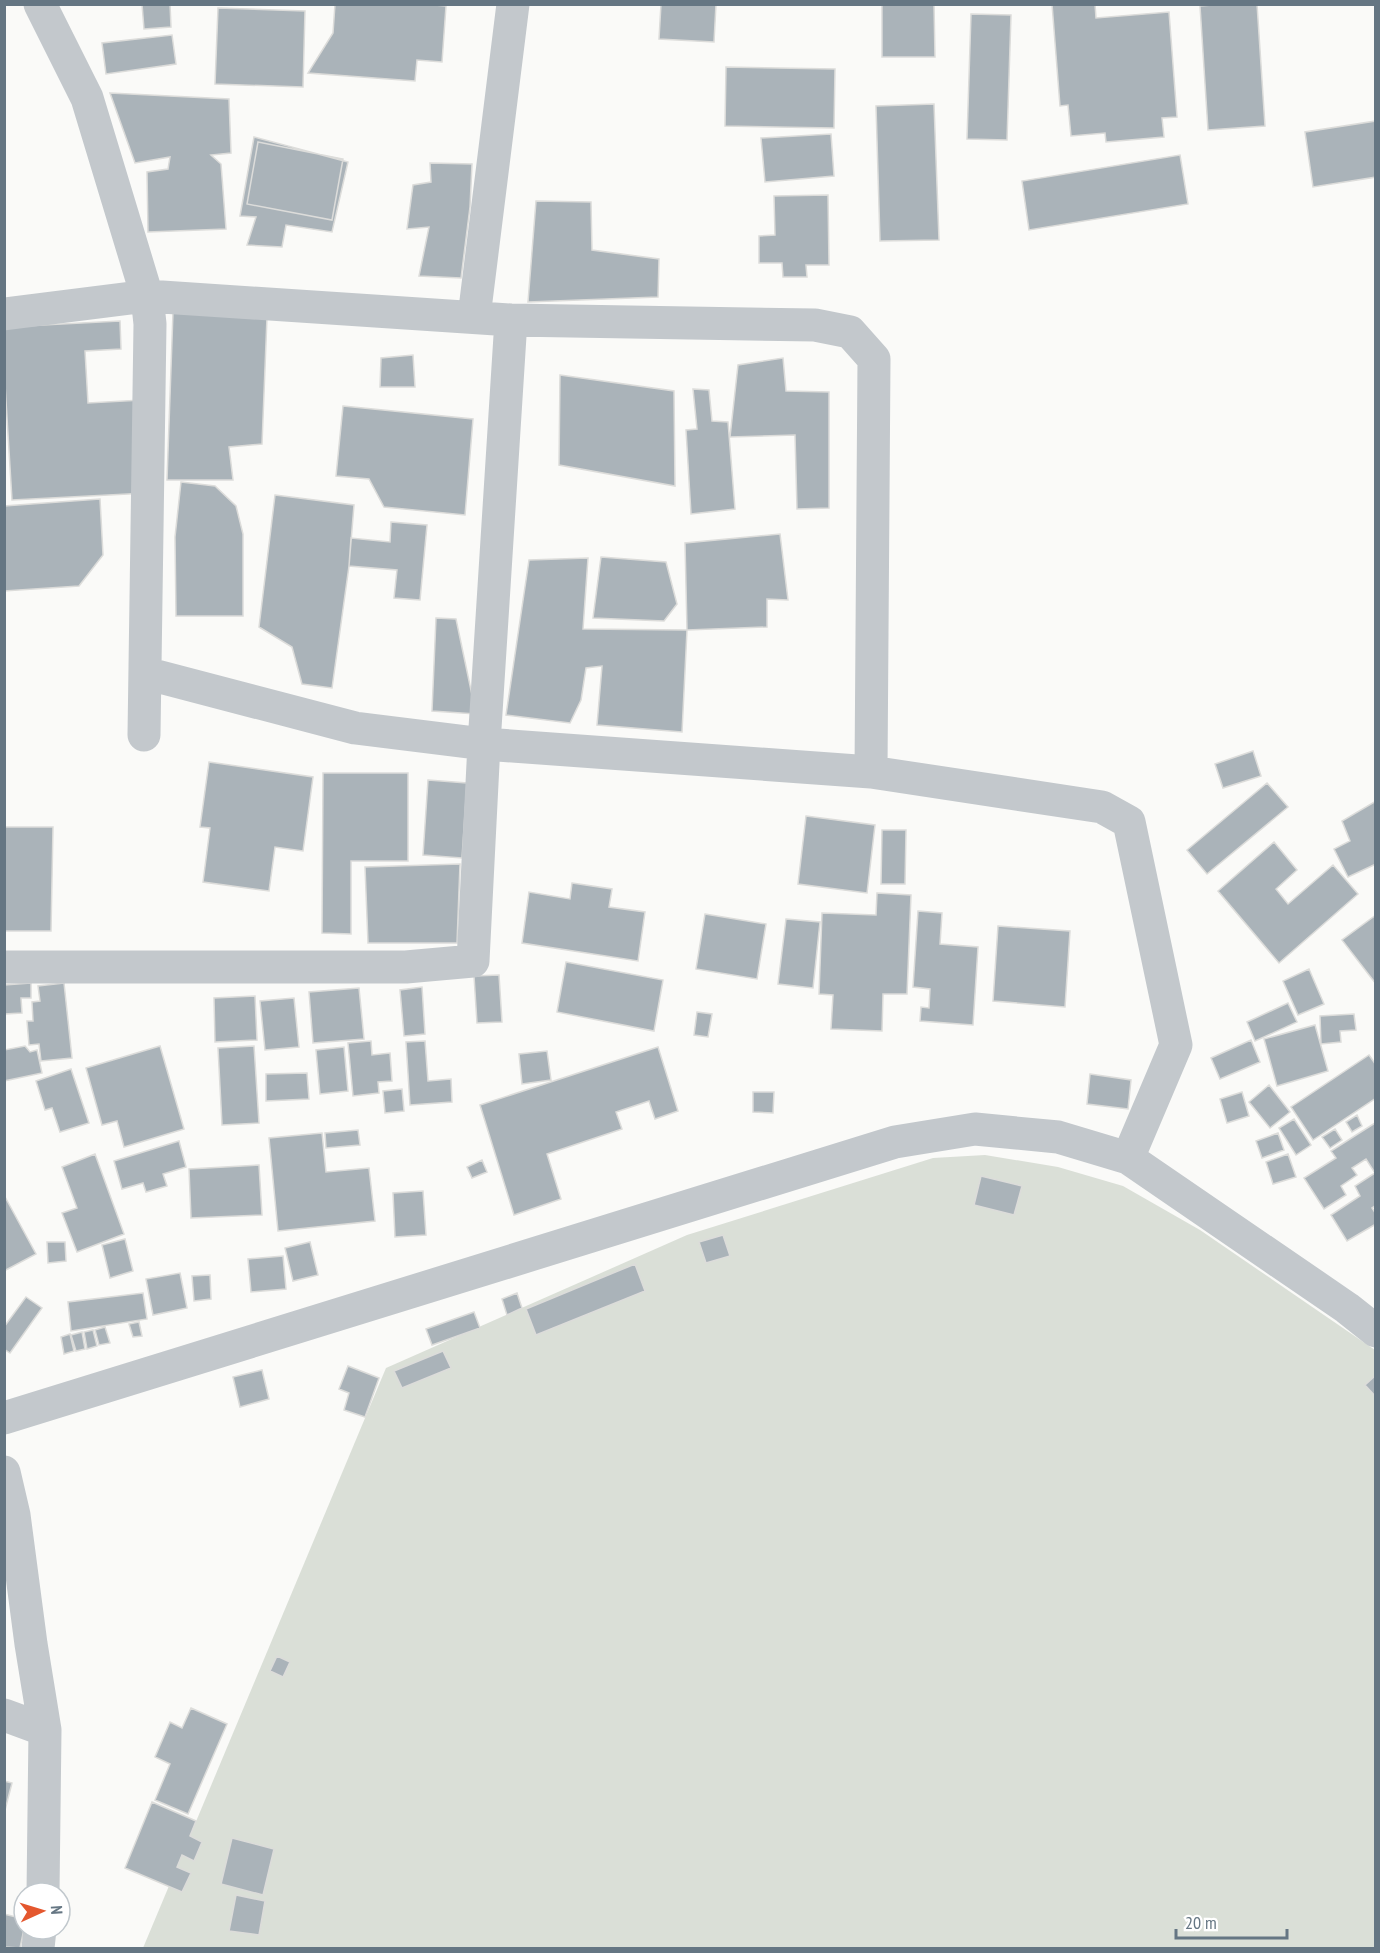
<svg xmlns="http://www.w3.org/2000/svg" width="1380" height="1953" viewBox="0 0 1380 1953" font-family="'PT Sans Narrow',sans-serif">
<rect width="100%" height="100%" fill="#fafaf8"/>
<path fill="#dadfd7" d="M985 1155 1058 1167 1123 1186 1200 1230 1375 1350V1948H143L386 1368 687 1235 933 1158Z"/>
<path fill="#aab3b9" stroke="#dcdcda" stroke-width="1.5" d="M142 4H170L171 27 144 29Z
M335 4H424L446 6 442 62 417 60 415 81 308 73 333 33Z
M661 4H716L714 42 659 39Z
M882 4H934L935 57H882Z
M1052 4H1095L1096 18 1169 12 1177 117 1162 118 1164 137 1106 142 1105 133 1071 136 1068 105 1060 106Z
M1224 4H1257L1265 126 1208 130 1200 6Z
M218 8 305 11 303 87 215 84Z
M971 14 1011 15 1007 140 967 139Z
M172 35 176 64 106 74 102 43Z
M726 67 835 69 834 128 725 126Z
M110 93 229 99 231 153 211 155 221 164 226 229 148 232 147 172 168 169 170 157 135 163Z
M934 104 939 240 880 241 876 106Z
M1376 121V177L1313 187 1305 132Z
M831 134 834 176 765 182 761 138Z
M254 137 348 162 332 232 286 225 282 247 247 245 256 217 240 216Z
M258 142 343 159 332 220 247 204Z
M1180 155 1188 204 1029 230 1022 181Z
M430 163 472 164 470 207 461 278 419 276 429 227 407 229 413 185 431 182Z
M828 195 829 265H806L807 277H783L782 263H759V236L775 235 774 196Z
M536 201 591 202 592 250 659 259 658 297 528 302Z
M173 312 267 317 262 444 229 447 233 480H167Z
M120 321 121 349 85 351 88 403 142 400 147 493 12 500 4 368V327Z
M413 355 415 387H380L381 358Z
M783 358 786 391 829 392V508L797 509 795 435 730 437 738 365Z
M560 375 674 391 675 486 559 465Z
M693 389 709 390 712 421 728 422 735 509 691 514 686 430 697 429Z
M343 406 473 419 465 515 384 507 369 479 336 476Z
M181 482 215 486 236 506 243 534V616H176L175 537Z
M275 495 354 505 349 566 332 688 302 684 292 647 259 627Z
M100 499 103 555 79 586 4 591V506Z
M391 522 427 525 420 600 394 598 397 570 349 566 351 538 390 542Z
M780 534 788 600 767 599V627L687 630 685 543Z
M601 557 666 562 677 604 664 621 593 618Z
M588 558 583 629 687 630 682 732 597 725 602 666 586 668 581 700 570 723 506 715 529 560Z
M436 618 456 619 476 714 432 711Z
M1253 751 1261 776 1223 788 1215 764Z
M209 762 313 777 303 851 275 847 269 891 203 882 210 828 200 827Z
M323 773H408V861H351V934L322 933Z
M428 780 467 783 462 858 423 855Z
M1267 783 1288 807 1207 874 1187 850Z
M1376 801V864L1348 877 1334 849 1350 841 1342 821Z
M806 816 875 825 867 893 798 884Z
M4 827H53L51 931H4Z
M882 830H906L905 884H881Z
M1274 842 1297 870 1276 889 1288 904 1333 865 1358 894 1279 963 1218 891Z
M460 864 457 943H368L365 867Z
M572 883 612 889 609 907 645 912 638 961 522 943 529 892 570 899Z
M877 893 911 895 907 994H883L882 1031 831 1029 833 995 819 994 822 913 876 915Z
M918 911 942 913 940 944 978 947 973 1025 920 1021 921 1007 929 1008 930 989 913 987Z
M705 914 766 924 757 979 696 969Z
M1376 915V984L1342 940Z
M786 919 820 922 813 988 778 984Z
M998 926 1070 931 1065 1007 993 1001Z
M566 962 663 980 654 1031 557 1012Z
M1309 969 1324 1004 1298 1015 1283 981Z
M499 975 502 1022 477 1023 474 976Z
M31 983V998H21L22 1013 5 1014 4 1028V985Z
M64 983 72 1058 41 1061 39 1044 29 1045 27 1021H33L32 1002 40 1001 38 986Z
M422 987 425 1034 404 1036 400 990Z
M359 988 364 1039 313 1043 309 992Z
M255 996 257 1040 215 1042 214 998Z
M294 998 299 1047 265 1050 260 1001Z
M1288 1003 1297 1022 1255 1041 1247 1022Z
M697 1012 712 1014 708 1037 694 1035Z
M1354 1014 1356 1030 1340 1031 1341 1042 1321 1044 1320 1016Z
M1315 1025 1328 1071 1277 1086 1264 1039Z
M1251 1040 1260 1062 1220 1079 1211 1058Z
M371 1041 372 1055 390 1053 392 1081 378 1082 379 1093 353 1096 348 1043Z
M425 1041 428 1081 451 1079 452 1102 410 1105 406 1042Z
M25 1046 30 1052 37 1050 42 1073 4 1081V1050Z
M160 1046 184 1129 124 1147 117 1121 102 1125 86 1068Z
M254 1046 259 1123 222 1125 218 1048Z
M344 1047 348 1091 320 1094 316 1050Z
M658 1047 678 1111 655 1119 649 1101 616 1112 622 1129 547 1154 561 1199 514 1215 480 1105Z
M547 1051 551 1080 522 1084 519 1054Z
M1369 1055 1376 1065V1098L1313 1140 1291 1107Z
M71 1069 89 1123 60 1132 52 1108 45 1110 36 1081Z
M307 1073 309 1099 266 1101V1074Z
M1090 1074 1131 1080 1128 1109 1087 1104Z
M1269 1085 1290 1112 1270 1128 1249 1102Z
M402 1089 404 1111 385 1113 383 1091Z
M753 1092H774L773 1113 753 1112Z
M1242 1092 1249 1116 1227 1123 1220 1099Z
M1357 1115 1362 1126 1352 1132 1346 1122Z
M1294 1119 1311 1145 1296 1155 1279 1128Z
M1375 1123 1376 1124V1205L1372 1208 1376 1214V1224L1347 1241 1331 1215 1360 1196 1355 1186 1375 1173 1366 1159 1352 1168 1357 1175 1341 1186 1346 1195 1324 1209 1304 1178 1336 1158 1331 1151Z
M1335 1129 1342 1140 1330 1148 1322 1137Z
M358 1130 360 1145 326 1148 325 1133Z
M322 1133 326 1172 369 1168 375 1221 278 1231 269 1138Z
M1278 1133 1284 1150 1262 1158 1256 1141Z
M179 1141 186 1167 163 1174 167 1186 146 1192 143 1183 122 1189 114 1161Z
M95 1154 124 1234 77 1252 62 1213 77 1208 62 1167Z
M1288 1154 1296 1177 1273 1184 1266 1162Z
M482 1160 487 1172 472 1178 467 1167Z
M259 1165 262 1215 191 1218 189 1169Z
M981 1176 1022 1186 1014 1215 974 1205Z
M423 1191 426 1235 395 1237 393 1193Z
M4 1195 36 1254 4 1271Z
M723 1235 730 1256 706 1263 699 1242Z
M125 1239 133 1271 110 1278 102 1245Z
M47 1242H65L66 1261 48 1263Z
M310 1242 318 1275 293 1281 285 1248Z
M283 1256 286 1289 251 1292 248 1259Z
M635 1264 645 1291 536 1335 526 1309Z
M180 1273 187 1308 153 1315 146 1279Z
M210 1275 211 1299 194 1301 192 1276Z
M143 1293 147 1319 71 1331 68 1302Z
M517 1293 522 1308 507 1315 502 1299Z
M26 1297 42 1308 10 1353 4 1349V1327Z
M474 1312 480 1328 432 1345 426 1329Z
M139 1322 142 1336 133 1337 129 1324Z
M105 1327 110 1343 99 1345 95 1330Z
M93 1330 97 1346 87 1349 84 1332Z
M82 1332 85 1349 76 1351 71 1335Z
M70 1334 74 1351 64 1354 61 1337Z
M443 1351 451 1368 402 1388 394 1371Z
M348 1366 379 1378 365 1417 344 1410 349 1393 339 1389Z
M262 1370 269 1399 240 1407 233 1377Z
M1376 1375V1397L1365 1385Z
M277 1656 290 1662 283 1677 270 1671Z
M191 1708 227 1724 188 1814 155 1800 170 1764 155 1757 170 1722 182 1728Z
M4 1781 12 1783 4 1814Z
M152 1802 196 1821 190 1836 202 1842 194 1861 182 1855 177 1867 191 1873 182 1892 125 1868Z
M232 1838 274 1849 263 1895 221 1884Z
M236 1895 265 1901 259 1935 229 1931Z
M4 1914 24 1919V1929L20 1948 4 1947Z"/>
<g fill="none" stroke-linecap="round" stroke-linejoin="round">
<path stroke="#c3c8cc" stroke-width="33" d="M40 4 87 98 147 296 150 324 144 735
M4 314 147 296 511 320 815 325 850 332 874 359 871 772
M474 317 513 4
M145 673 355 728 484 744 871 772 1102 807 1129 822 1176 1045 1128 1158
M4 967H406L473 961 484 744 511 320
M4 1418 895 1142 975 1129 1058 1137 1128 1158 1347 1308 1376 1331
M4 1472 14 1515 31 1644 45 1730 43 1893
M4 1715 45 1730
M38 1948 40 1929"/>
</g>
<rect width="1380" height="1953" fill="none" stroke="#657683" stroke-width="12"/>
<g transform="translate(42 1911) rotate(86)"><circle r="28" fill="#ffffff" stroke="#c1c8cd" stroke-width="1.5"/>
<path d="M0-4.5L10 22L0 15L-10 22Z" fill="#e4572e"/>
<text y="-9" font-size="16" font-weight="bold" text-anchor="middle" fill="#657683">N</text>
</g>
<path d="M1176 1929v9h111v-9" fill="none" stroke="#657683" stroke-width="3"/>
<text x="1185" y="1929" font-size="18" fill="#657683" stroke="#ffffff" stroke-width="4.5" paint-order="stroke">20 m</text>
</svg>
